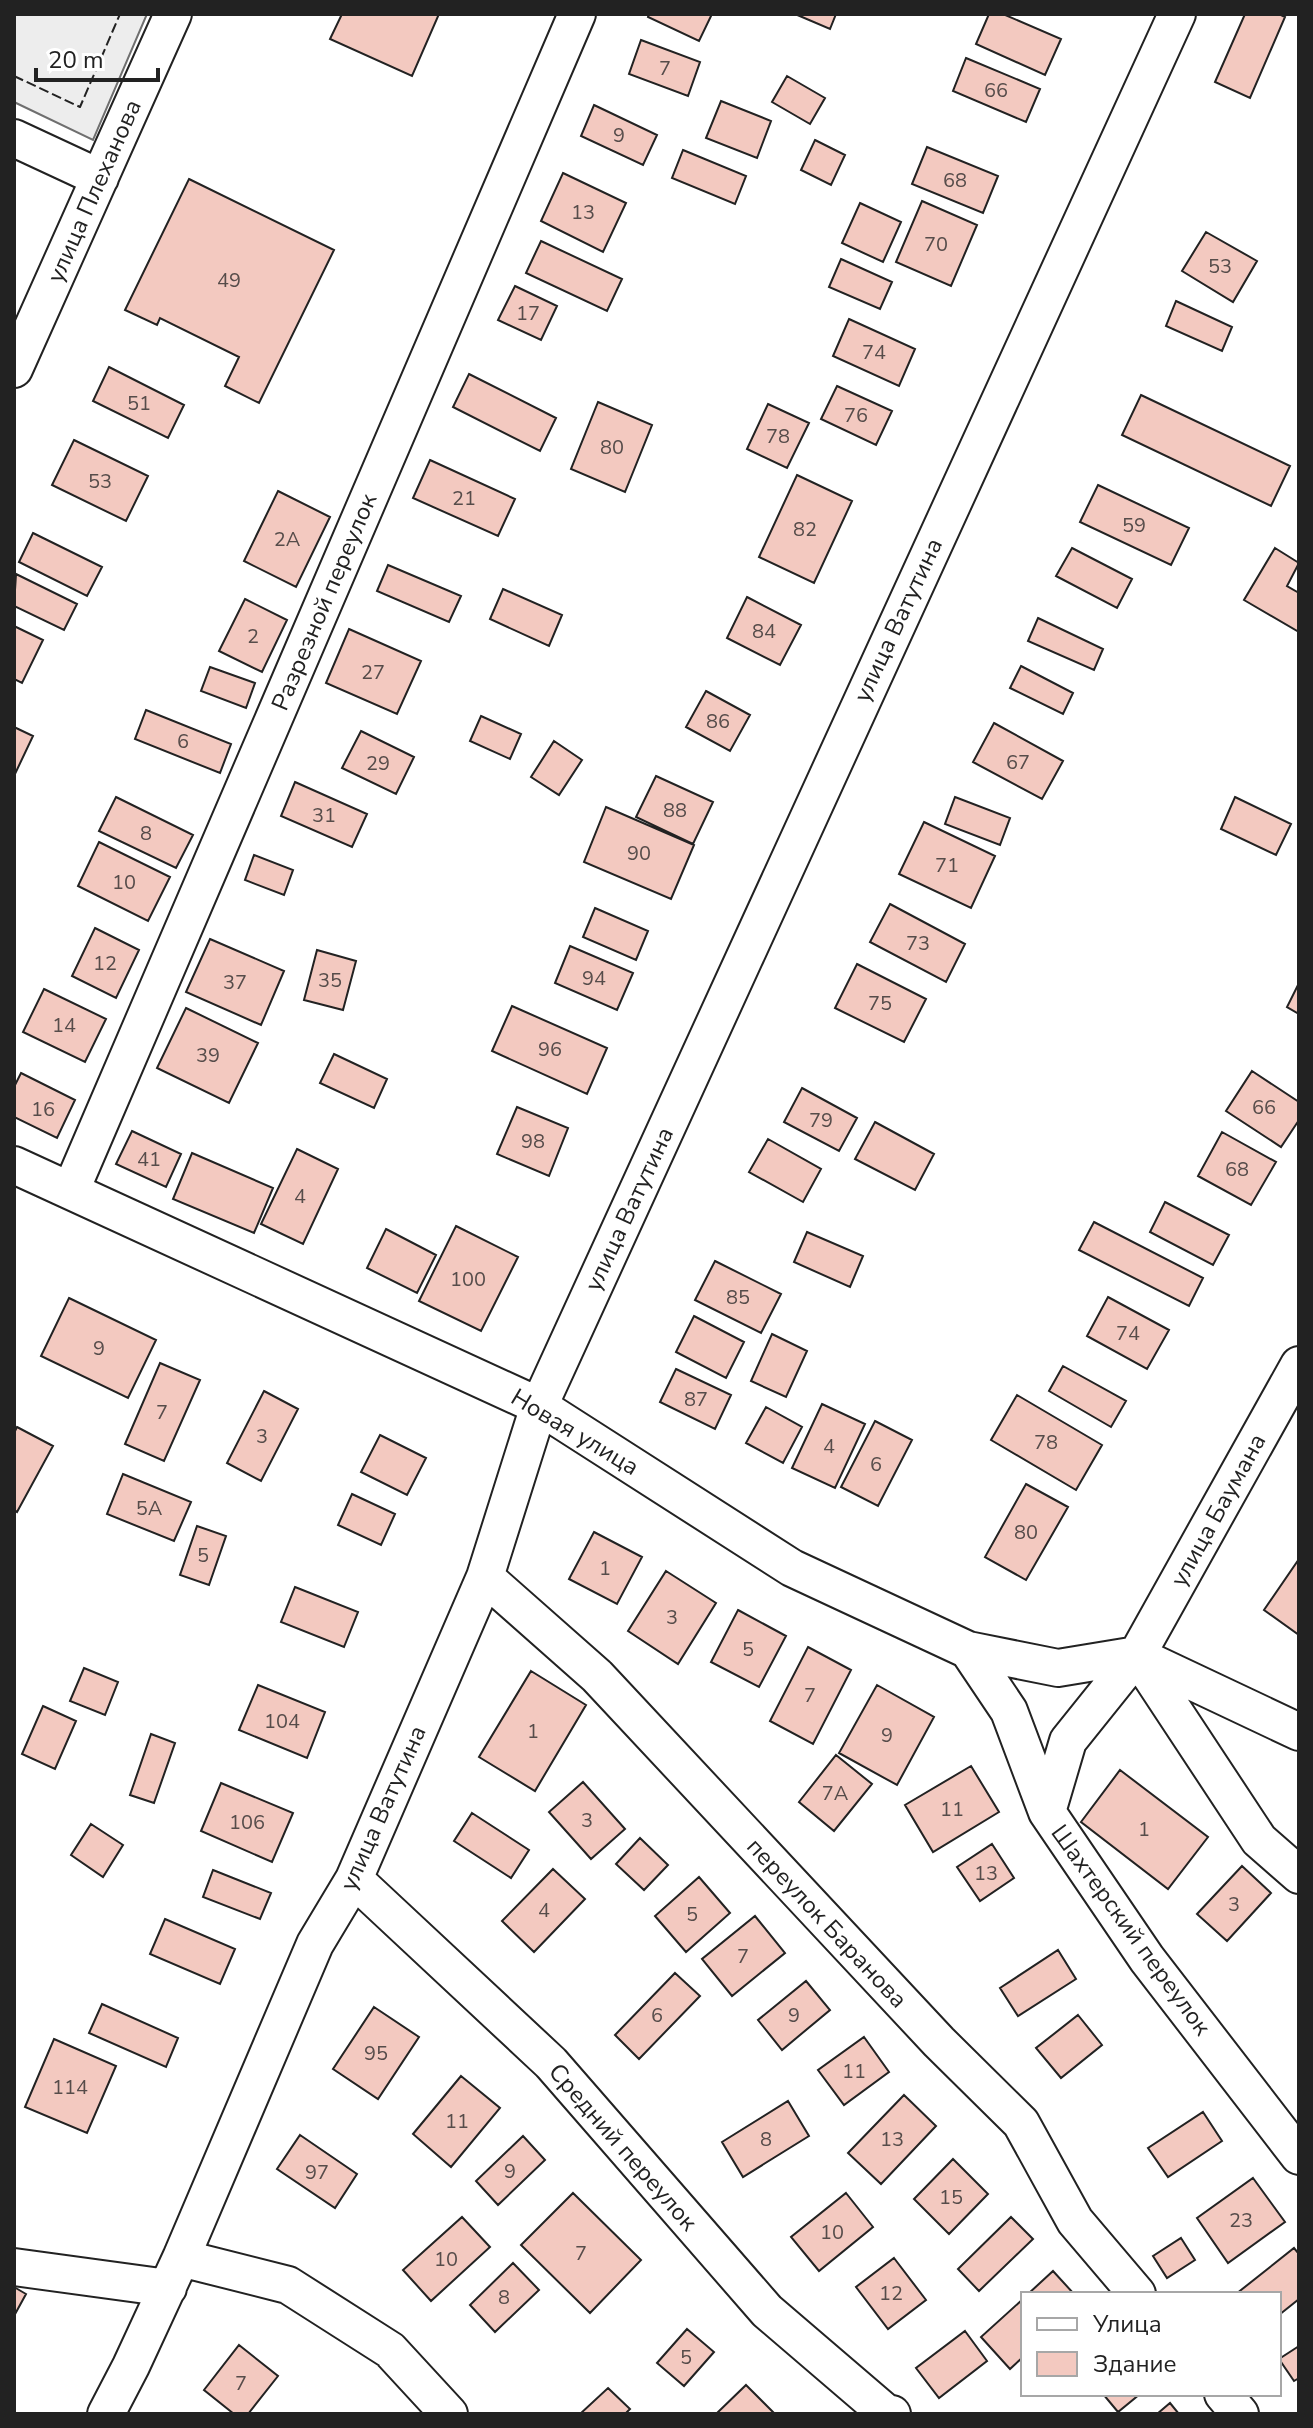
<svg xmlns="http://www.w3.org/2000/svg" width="1313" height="2428" viewBox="0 0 1313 2428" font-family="'Nunito Sans',sans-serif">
<rect width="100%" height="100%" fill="#fff"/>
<path fill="#ededed" stroke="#6f6f6f" stroke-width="2" d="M14 14H147L93 140 14 102Z"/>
<path fill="#f3c9c0" stroke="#222" stroke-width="2" d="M342 14H439L412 76 330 39Z
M649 14H712L699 41 648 17Z
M795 14H836L830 29Z
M989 14H1003L1061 39 1045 75 976 44Z
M1245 14H1279L1285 17 1250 98 1215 82Z
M641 40 700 62 688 96 629 74Z
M966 58 1040 89 1026 122 953 91Z
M787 76 825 98 810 124 772 102Z
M721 101 771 121 757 158 706 138Z
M594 105 657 135 643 165 581 136Z
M815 140 845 155 831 185 801 170Z
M927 147 998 176 983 213 912 184Z
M683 150 746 176 735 204 672 178Z
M563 173 626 203 603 252 541 221Z
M189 179 334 250 259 403 225 386 239 357 160 318 157 325 125 310Z
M922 201 977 225 951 286 896 262Z
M860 203 901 222 883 262 842 243Z
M1206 232 1257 261 1233 302 1182 271Z
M541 241 622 279 607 311 526 273Z
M841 259 892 282 880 309 829 287Z
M515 286 557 306 541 340 498 320Z
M1176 301 1232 327 1222 351 1166 326Z
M849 319 915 349 899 386 833 356Z
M109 367 184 405 168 438 93 401Z
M469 374 556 418 540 451 453 407Z
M837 386 892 411 876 445 821 419Z
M1141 395 1290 466 1271 506 1122 435Z
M598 402 652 425 625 492 571 469Z
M768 404 809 423 787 468 747 449Z
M74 440 148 476 126 521 52 485Z
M430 460 515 499 498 536 413 498Z
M797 475 852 501 814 583 759 557Z
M1098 485 1189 528 1171 565 1080 522Z
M278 491 330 517 296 587 244 561Z
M33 533 102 567 87 596 19 562Z
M1072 548 1132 579 1117 608 1056 576Z
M1275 548 1299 563 1287 586 1299 593V632L1244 600Z
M388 565 461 596 449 622 377 591Z
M16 574 77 604 64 630 14 606Z
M503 589 562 615 549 646 490 619Z
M747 597 801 625 780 665 727 638Z
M245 599 287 620 262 672 219 651Z
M1038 618 1103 649 1094 670 1028 641Z
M14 626 43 640 22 683 14 679Z
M349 629 421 661 397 714 326 683Z
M1021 666 1073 693 1063 714 1010 688Z
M210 667 255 683 246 708 201 691Z
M706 691 750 715 730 751 686 727Z
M146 710 231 744 220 773 135 739Z
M481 716 521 734 510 759 470 741Z
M994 723 1063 761 1042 799 973 762Z
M14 727 33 736 14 776Z
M361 731 414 757 396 794 342 768Z
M554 741 582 760 559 795 531 777Z
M656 776 713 802 693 844 636 817Z
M295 782 367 814 352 847 281 816Z
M116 797 193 835 176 868 99 831Z
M955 797 1010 818 1000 845 945 824Z
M1235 797 1291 824 1276 855 1221 829Z
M606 807 694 845 671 899 584 862Z
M924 822 995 856 971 908 899 874Z
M99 842 170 877 148 921 78 886Z
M254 855 293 870 284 895 245 880Z
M890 904 965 944 946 982 870 942Z
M595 908 648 931 636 960 583 937Z
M95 928 139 950 116 998 72 976Z
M210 939 284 971 261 1025 186 992Z
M570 946 633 973 617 1010 555 983Z
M317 950 356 961 343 1010 304 1000Z
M857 964 926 999 904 1042 835 1008Z
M1299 983V1014L1287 1007Z
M44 989 106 1019 85 1062 23 1032Z
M512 1006 607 1048 587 1094 492 1051Z
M186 1008 258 1043 229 1103 157 1068Z
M334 1054 387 1079 374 1108 320 1083Z
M1252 1071 1299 1102V1120L1281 1147 1226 1111Z
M21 1073 75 1100 57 1138 14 1117V1087Z
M802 1088 857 1118 839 1151 784 1122Z
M517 1107 568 1128 549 1176 497 1154Z
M875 1122 934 1154 915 1190 855 1159Z
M132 1131 181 1154 166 1187 116 1164Z
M1222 1132 1276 1162 1251 1205 1198 1176Z
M768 1139 821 1169 803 1202 749 1172Z
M297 1149 338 1169 303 1244 261 1224Z
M192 1153 273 1188 254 1233 173 1199Z
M1165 1202 1229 1235 1213 1265 1150 1232Z
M1094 1222 1203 1278 1189 1306 1079 1250Z
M456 1226 518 1257 481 1331 419 1301Z
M386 1229 436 1255 417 1293 367 1268Z
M807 1232 863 1256 850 1287 794 1262Z
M715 1261 781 1294 761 1333 695 1300Z
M1108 1297 1169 1330 1147 1369 1087 1336Z
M69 1298 156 1340 128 1398 41 1356Z
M694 1316 744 1342 726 1378 676 1352Z
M772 1334 807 1351 786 1397 751 1381Z
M160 1363 200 1380 164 1461 125 1444Z
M1063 1366 1126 1401 1111 1427 1049 1391Z
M676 1369 731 1395 715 1429 660 1402Z
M264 1391 298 1409 261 1481 227 1463Z
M1017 1395 1102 1445 1076 1490 991 1440Z
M822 1404 865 1424 835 1488 792 1468Z
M766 1407 802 1427 783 1463 746 1443Z
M875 1421 912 1440 878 1506 841 1487Z
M17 1427 53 1446 17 1512 14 1510V1433Z
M380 1435 426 1458 407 1495 361 1472Z
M123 1474 191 1502 174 1541 107 1514Z
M1026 1484 1068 1507 1026 1580 985 1557Z
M352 1494 395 1514 381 1545 338 1525Z
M197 1526 226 1536 209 1585 180 1575Z
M594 1532 642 1557 617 1604 569 1579Z
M1299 1559V1635L1264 1610Z
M666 1571 716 1603 678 1664 628 1631Z
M295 1587 358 1612 344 1647 281 1622Z
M738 1610 786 1636 759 1687 711 1662Z
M808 1647 851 1670 813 1744 770 1721Z
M84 1668 118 1682 105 1715 70 1701Z
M531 1671 586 1705 535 1791 479 1757Z
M258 1685 325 1712 307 1758 239 1730Z
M877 1685 934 1717 897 1785 839 1753Z
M43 1706 76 1721 55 1769 22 1754Z
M151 1734 175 1743 154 1803 130 1795Z
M836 1755 872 1784 834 1831 799 1802Z
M971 1766 999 1812 933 1852 905 1805Z
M1120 1770 1208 1837 1168 1889 1081 1822Z
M583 1782 625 1829 591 1859 549 1812Z
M221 1783 293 1813 272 1862 201 1831Z
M472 1813 529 1850 511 1878 454 1841Z
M91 1824 123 1845 103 1877 71 1855Z
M640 1838 668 1865 644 1890 616 1864Z
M992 1844 1014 1878 980 1901 957 1867Z
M1242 1866 1271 1893 1227 1941 1197 1914Z
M553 1869 585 1899 534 1952 502 1921Z
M213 1870 271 1893 260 1919 203 1897Z
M699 1877 730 1913 686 1952 655 1916Z
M755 1916 785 1953 732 1996 702 1959Z
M165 1919 235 1949 220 1984 150 1954Z
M1058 1950 1076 1979 1018 2016 1000 1988Z
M675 1973 700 1996 639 2059 615 2035Z
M806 1981 830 2010 782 2050 758 2020Z
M102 2004 178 2038 166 2067 89 2033Z
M374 2007 419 2037 378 2099 333 2069Z
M1078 2015 1102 2045 1061 2078 1036 2048Z
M864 2037 889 2072 844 2105 818 2070Z
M54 2039 116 2066 87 2133 25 2107Z
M461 2076 500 2108 451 2167 413 2134Z
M904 2095 936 2126 881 2184 848 2153Z
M788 2101 809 2136 743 2177 722 2142Z
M1203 2112 1222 2141 1168 2177 1148 2148Z
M300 2135 357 2174 335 2208 277 2169Z
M523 2136 545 2160 498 2205 476 2181Z
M953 2159 988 2194 949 2234 914 2199Z
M1253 2178 1285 2222 1228 2263 1197 2218Z
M573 2193 641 2260 590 2313 521 2245Z
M846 2193 873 2227 819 2271 791 2237Z
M462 2217 490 2247 431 2301 403 2270Z
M1011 2217 1033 2239 979 2291 958 2269Z
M1181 2238 1195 2260 1167 2278 1153 2256Z
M1294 2248 1299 2254V2299L1279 2315V2294H1236Z
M894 2258 926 2300 888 2329 856 2287Z
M513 2263 539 2290 495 2332 470 2305Z
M1053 2271 1074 2294H1028Z
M14 2287 26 2294 14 2316Z
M1023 2299V2357L1010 2369 981 2337Z
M687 2329 714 2352 684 2386 657 2363Z
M965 2331 987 2361 939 2398 916 2368Z
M239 2345 278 2376 248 2414H234L204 2390Z
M1299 2346V2378L1294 2381 1279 2359Z
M746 2385 775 2414H716Z
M608 2388 630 2409 625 2414H580Z
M1103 2394H1140L1118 2412Z
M1170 2403 1179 2414H1157Z"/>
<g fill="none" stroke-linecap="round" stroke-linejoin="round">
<g stroke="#222" stroke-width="40">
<path id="minor" d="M14 138 100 178
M14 369 173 14
M14 1165 539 1406 792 1568 968 1650 1058 1668 1137 1655
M71 1190 577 14
M1299 1365 1137 1655 1068 1741 1047 1812 1147 1959 1299 2156
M485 1577 597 1676 939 2042 1021 2123 1075 2221 1137 2294
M968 1650 1009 1711 1047 1812
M1137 1655 1259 1840 1299 1875
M1138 1656 1299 1732
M354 1879 551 2063 767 2311 886 2413 892 2414
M181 2258 288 2285 390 2350 449 2414
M14 2267 168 2288
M1223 2394 1240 2414
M106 2414 131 2366 181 2258 315 1944 354 1879 485 1577 539 1406 1177 14"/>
</g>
<use href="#minor" stroke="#fff" stroke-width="36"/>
<path stroke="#222" stroke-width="2" stroke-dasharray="10 4" stroke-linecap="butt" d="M14 76 80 107 120 14"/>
</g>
<g text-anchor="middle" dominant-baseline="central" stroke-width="6" stroke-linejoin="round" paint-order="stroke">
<g font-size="20" fill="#564c4a">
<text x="665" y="68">7</text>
<text x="996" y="90">66</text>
<text x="619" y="135">9</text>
<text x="955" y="180">68</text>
<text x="583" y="212">13</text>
<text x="936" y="244">70</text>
<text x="1220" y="266">53</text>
<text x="229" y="280">49</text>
<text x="528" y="313">17</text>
<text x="874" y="352">74</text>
<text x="139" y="403">51</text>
<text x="856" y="415">76</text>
<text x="778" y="436">78</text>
<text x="612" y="447">80</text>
<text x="100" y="481">53</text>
<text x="464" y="498">21</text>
<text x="1134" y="525">59</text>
<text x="805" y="529">82</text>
<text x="287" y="539">2А</text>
<text x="764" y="631">84</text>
<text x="253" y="636">2</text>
<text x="373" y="672">27</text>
<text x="718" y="721">86</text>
<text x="183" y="741">6</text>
<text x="1018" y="762">67</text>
<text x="378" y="763">29</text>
<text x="675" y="810">88</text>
<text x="324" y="815">31</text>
<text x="146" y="833">8</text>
<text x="639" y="853">90</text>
<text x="947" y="865">71</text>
<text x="124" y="882">10</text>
<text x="918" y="943">73</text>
<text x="105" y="963">12</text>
<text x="594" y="978">94</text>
<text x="330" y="980">35</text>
<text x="235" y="982">37</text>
<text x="880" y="1003">75</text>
<text x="64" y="1025">14</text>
<text x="550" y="1049">96</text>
<text x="208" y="1055">39</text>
<text x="1264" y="1107">66</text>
<text x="43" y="1109">16</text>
<text x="821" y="1120">79</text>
<text x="533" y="1141">98</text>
<text x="149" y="1159">41</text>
<text x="1237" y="1169">68</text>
<text x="300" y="1196">4</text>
<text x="468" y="1279">100</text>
<text x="738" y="1297">85</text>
<text x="1128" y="1333">74</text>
<text x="99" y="1348">9</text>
<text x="696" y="1399">87</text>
<text x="162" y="1412">7</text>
<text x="262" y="1436">3</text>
<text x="1046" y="1442">78</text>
<text x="829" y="1446">4</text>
<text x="876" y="1464">6</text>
<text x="149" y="1508">5А</text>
<text x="1026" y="1532">80</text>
<text x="203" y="1555">5</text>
<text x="605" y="1568">1</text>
<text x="672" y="1617">3</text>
<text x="748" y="1649">5</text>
<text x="810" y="1695">7</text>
<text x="282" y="1721">104</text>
<text x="533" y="1731">1</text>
<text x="887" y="1735">9</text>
<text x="835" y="1793">7А</text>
<text x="952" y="1809">11</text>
<text x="587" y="1820">3</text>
<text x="247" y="1822">106</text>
<text x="1144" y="1829">1</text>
<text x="986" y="1873">13</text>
<text x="1234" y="1904">3</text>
<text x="544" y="1910">4</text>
<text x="692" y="1914">5</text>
<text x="743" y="1956">7</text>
<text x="657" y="2015">6</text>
<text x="794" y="2015">9</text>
<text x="376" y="2053">95</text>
<text x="854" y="2071">11</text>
<text x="70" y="2087">114</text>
<text x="457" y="2121">11</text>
<text x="766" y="2139">8</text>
<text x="892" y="2139">13</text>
<text x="510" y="2171">9</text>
<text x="317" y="2172">97</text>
<text x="951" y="2197">15</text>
<text x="1241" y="2220">23</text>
<text x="832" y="2232">10</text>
<text x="581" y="2253">7</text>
<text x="446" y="2259">10</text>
<text x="891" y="2293">12</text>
<text x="504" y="2297">8</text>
<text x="686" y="2357">5</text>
<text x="241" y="2383">7</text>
</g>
<g font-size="24" fill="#222" stroke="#fff">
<text transform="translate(94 191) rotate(-66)">улица Плеханова</text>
<text transform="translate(324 602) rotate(-67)">Разрезной переулок</text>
<text transform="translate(898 620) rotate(-65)">улица Ватутина</text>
<text transform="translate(629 1209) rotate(-65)">улица Ватутина</text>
<text transform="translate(575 1432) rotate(31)">Новая улица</text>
<text transform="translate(1218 1510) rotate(-61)">улица Баумана</text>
<text transform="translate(383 1808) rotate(-66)">улица Ватутина</text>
<text transform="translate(827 1923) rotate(47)">переулок Баранова</text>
<text transform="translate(1131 1930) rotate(54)">Шахтерский переулок</text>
<text transform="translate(623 2147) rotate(49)">Средний переулок</text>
</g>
</g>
<rect width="1313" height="2428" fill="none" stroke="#222222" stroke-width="32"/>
<rect x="1021" y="2292" width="260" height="104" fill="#ffffff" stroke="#a7a7a7" stroke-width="2"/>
<rect x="1037" y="2318" width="40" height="12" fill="#ffffff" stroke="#a7a7a7" stroke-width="2"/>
<text x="1093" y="2332" font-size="24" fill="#222222">Улица</text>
<rect x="1037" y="2352" width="40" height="24" fill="#f3c9c0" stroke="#a7a7a7" stroke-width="2"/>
<text x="1093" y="2372" font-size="24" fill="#222222">Здание</text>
<path d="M36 68v12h122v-12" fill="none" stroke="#222222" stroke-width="4"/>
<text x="48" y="68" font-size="24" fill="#222222" stroke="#ffffff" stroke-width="6" paint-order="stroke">20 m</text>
</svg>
